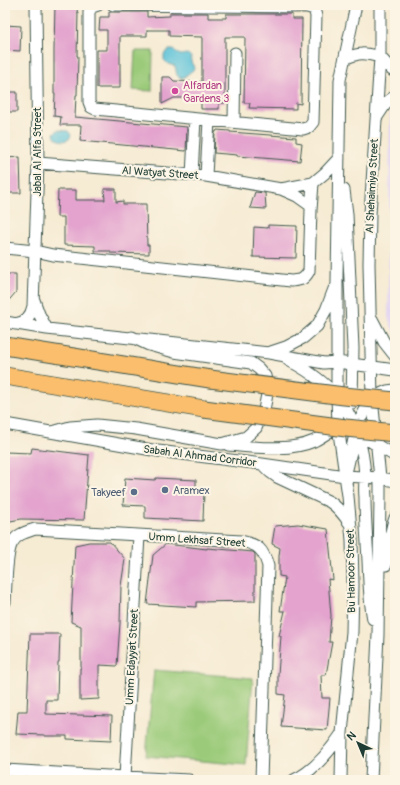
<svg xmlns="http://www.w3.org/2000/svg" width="400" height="785" viewBox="0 0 400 785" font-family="Pangolin,sans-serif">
<rect width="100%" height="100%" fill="#fcf5e5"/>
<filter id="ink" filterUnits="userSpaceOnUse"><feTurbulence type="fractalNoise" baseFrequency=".025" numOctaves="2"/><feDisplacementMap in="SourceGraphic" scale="8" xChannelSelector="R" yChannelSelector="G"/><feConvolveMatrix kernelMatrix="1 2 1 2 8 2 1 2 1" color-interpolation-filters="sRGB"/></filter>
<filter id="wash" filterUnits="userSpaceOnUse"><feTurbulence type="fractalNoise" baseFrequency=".012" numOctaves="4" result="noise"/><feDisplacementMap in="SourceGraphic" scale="16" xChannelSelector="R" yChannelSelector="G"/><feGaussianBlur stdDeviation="0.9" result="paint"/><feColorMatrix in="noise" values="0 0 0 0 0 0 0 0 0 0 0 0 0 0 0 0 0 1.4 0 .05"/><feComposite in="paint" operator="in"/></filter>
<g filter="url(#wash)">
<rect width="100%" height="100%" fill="#f6ebd3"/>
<path fill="#e2d4f3" d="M395 108V335L388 318 390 114Z"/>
<path fill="#9bcb7a" stroke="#5d8457" d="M135 51H153L152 91 133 90Z
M154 670 253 678 246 765 146 756Z"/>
<path fill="#5cc2d9" stroke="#3e8086" d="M169 50H174L180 55C185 55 187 52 191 57V62L194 67V69L183 78C175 78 177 72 175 66L168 64 164 60V54Z
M58 130 68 131 71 135 69 139C63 143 55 140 54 133Z"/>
<g id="blocks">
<path fill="#e3a3ce" d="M55 5H78L77 12H78L77 56H78L77 95H76L75 117 187 127 186 151 80 141 81 125H60L61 117 54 116 55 94H54V50Z
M109 12H147V17L170 16V13H208V18H226V14H292V19H302L301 104 296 103V109L249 108 250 103H244L245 37H225V103H219V109H201V98H174L162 104V77H170L174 81 202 82V37L169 36V30H147V36H120V88H97V50H107V30H99L100 17H109Z
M5 25 21 26 20 51 5 50Z
M8 92H17V112H9Z
M217 130 230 131V132L296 137V142L302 143 300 161 237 156V155L214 153 215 132H216Z
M20 157 21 193H5V158Z
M104 189H116V202L123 201V204H146L147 245H149V254L110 253V251H95V246L64 245V217H57L58 190H76V200H105Z
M255 192 265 193 266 209 250 208Z
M268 225 297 226 296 258 253 257 254 227 268 228Z
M5 274H16V292L5 305Z
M32 448 89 455 84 520 21 519 5 522V452L31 453Z
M125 478 155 480 156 478 196 480V490L204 491 203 521 145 518V506L123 505Z
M298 524 328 529 333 580 328 579 331 616 329 642H332L326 675H321L322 698H330L327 730 281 727 285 695 278 694V674L281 636H279L285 611H280L285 577 279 576V556L280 548 272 544 275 526Z
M89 542H110L125 559 121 586 120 623 117 666 99 665V699L80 700V668H81V626L71 622 73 583 75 545Z
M166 544 207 549V548L253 552 255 554V601L196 602V607L147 604 153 555Z
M30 634H60L59 662H58L57 700H46V714L112 716 111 741 67 739V736H45V735L16 734 18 711H27Z"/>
</g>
</g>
<g filter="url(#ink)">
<use href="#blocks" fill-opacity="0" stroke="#3f574c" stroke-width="1"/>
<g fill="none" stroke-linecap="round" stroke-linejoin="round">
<g stroke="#3f574c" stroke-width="13">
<path id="minor" d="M98 5 92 7 89 12V102L91 107 95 109 303 129 309 127 313 122 316 16 314 9 307 7 113 5
M380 57 392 70 395 72
M345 59C359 52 365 53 380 57
M377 117 387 102 395 96
M234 122 235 53
M38 163 206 176 281 189 297 196 311 206
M192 175 195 119
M206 176 209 120
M281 189 313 183 325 173 339 158
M344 190 347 214 353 348 352 403
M5 248 35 251 53 255 291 281C301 280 304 280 309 271L311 210 313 183
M34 300 39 314 47 329
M372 319 384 342 395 356
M5 322 47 329 269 353 324 363 337 362 395 370
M15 324C25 323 31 316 33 306L38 163 36 5
M271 352 286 347 303 338 317 326 326 310 334 289
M288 360C339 386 361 419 365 475 365 483 364 490 365 497 365 518 367 540 368 561 369 580 369 600 373 619
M5 424 158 451 262 464 345 476 380 478 395 481
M358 429 365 438 395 456
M52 432 70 427 97 425 136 429 222 444 246 437 256 428 264 410 268 389 265 376 259 369 251 363 174 352 149 345 132 337
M228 445C255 447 289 452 314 441 322 437 330 431 338 426
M262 464 270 472 277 477 330 502C339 508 344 515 350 524
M347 469 357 426 363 414 372 398 387 391 395 390
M386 565C388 549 389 533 395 518
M5 602C6 589 6 553 12 543 17 534 26 532 35 529L241 541C259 545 263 549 268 566L261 780
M5 770 125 777 189 780
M125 777 139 536
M294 780C314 771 330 751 342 733
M341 780 342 733 352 632 353 585 352 540 348 496 338 426 337 396V282L340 80 356 5
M371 780 378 635 380 496V478L372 398 369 264 370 214 380 57V5"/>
</g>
<g stroke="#3f574c" stroke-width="19">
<path id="highway" d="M5 346 210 379
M5 376 204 409"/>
</g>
<use href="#minor" stroke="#fff" stroke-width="11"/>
<use href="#highway" stroke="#fabe6d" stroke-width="17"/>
<g stroke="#3f574c" stroke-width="19" stroke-linecap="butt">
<path id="highway-bridge" d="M210 379 344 396 395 401
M204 409 346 428 395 433"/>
</g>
<use href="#highway-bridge" stroke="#fabe6d" stroke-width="17"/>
</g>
</g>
<circle fill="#d1479c" stroke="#fcf5e5" stroke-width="1.5" cx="175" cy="91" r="4"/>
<g fill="#5c6f8a" stroke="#fcf5e5" stroke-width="1.5">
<circle cx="165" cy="490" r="4"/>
<circle cx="134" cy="492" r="4"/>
</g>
<g text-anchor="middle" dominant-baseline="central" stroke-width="4" stroke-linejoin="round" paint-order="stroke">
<g font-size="11" fill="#b23c85" stroke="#fcf5e5" text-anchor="start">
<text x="183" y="85">Alfardan<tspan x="183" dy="13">Gardens 3</tspan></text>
</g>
<g font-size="11" fill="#1f3d34" stroke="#fcf5e5">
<text transform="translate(37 152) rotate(-90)">Jabal Al Alfa Street</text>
<text transform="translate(160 173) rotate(4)">Al Watyat Street</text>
<text transform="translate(372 186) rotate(-87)">Al Shehaimiya Street</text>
<text transform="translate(200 456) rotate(7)">Sabah Al Ahmad Corridor</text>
<text transform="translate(197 540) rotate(4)">Umm Lekhsaf Street</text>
<text transform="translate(351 571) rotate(-91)">Bu Hamoor Street</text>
<text transform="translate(132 657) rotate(-87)">Umm Edayyat Street</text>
</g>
<g font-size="11" fill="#4e5e75" stroke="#fcf5e5" text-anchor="start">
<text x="173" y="490">Aramex</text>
<text x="126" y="492" text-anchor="end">Takyeef</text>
</g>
</g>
<rect width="400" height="785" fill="none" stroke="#fcf5e5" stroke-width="20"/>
<g transform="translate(358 743) rotate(316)" stroke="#fcf5e5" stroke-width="3" paint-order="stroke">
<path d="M0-3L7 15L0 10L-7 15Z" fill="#1f3d34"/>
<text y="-6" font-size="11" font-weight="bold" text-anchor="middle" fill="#1f3d34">N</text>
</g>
</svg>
